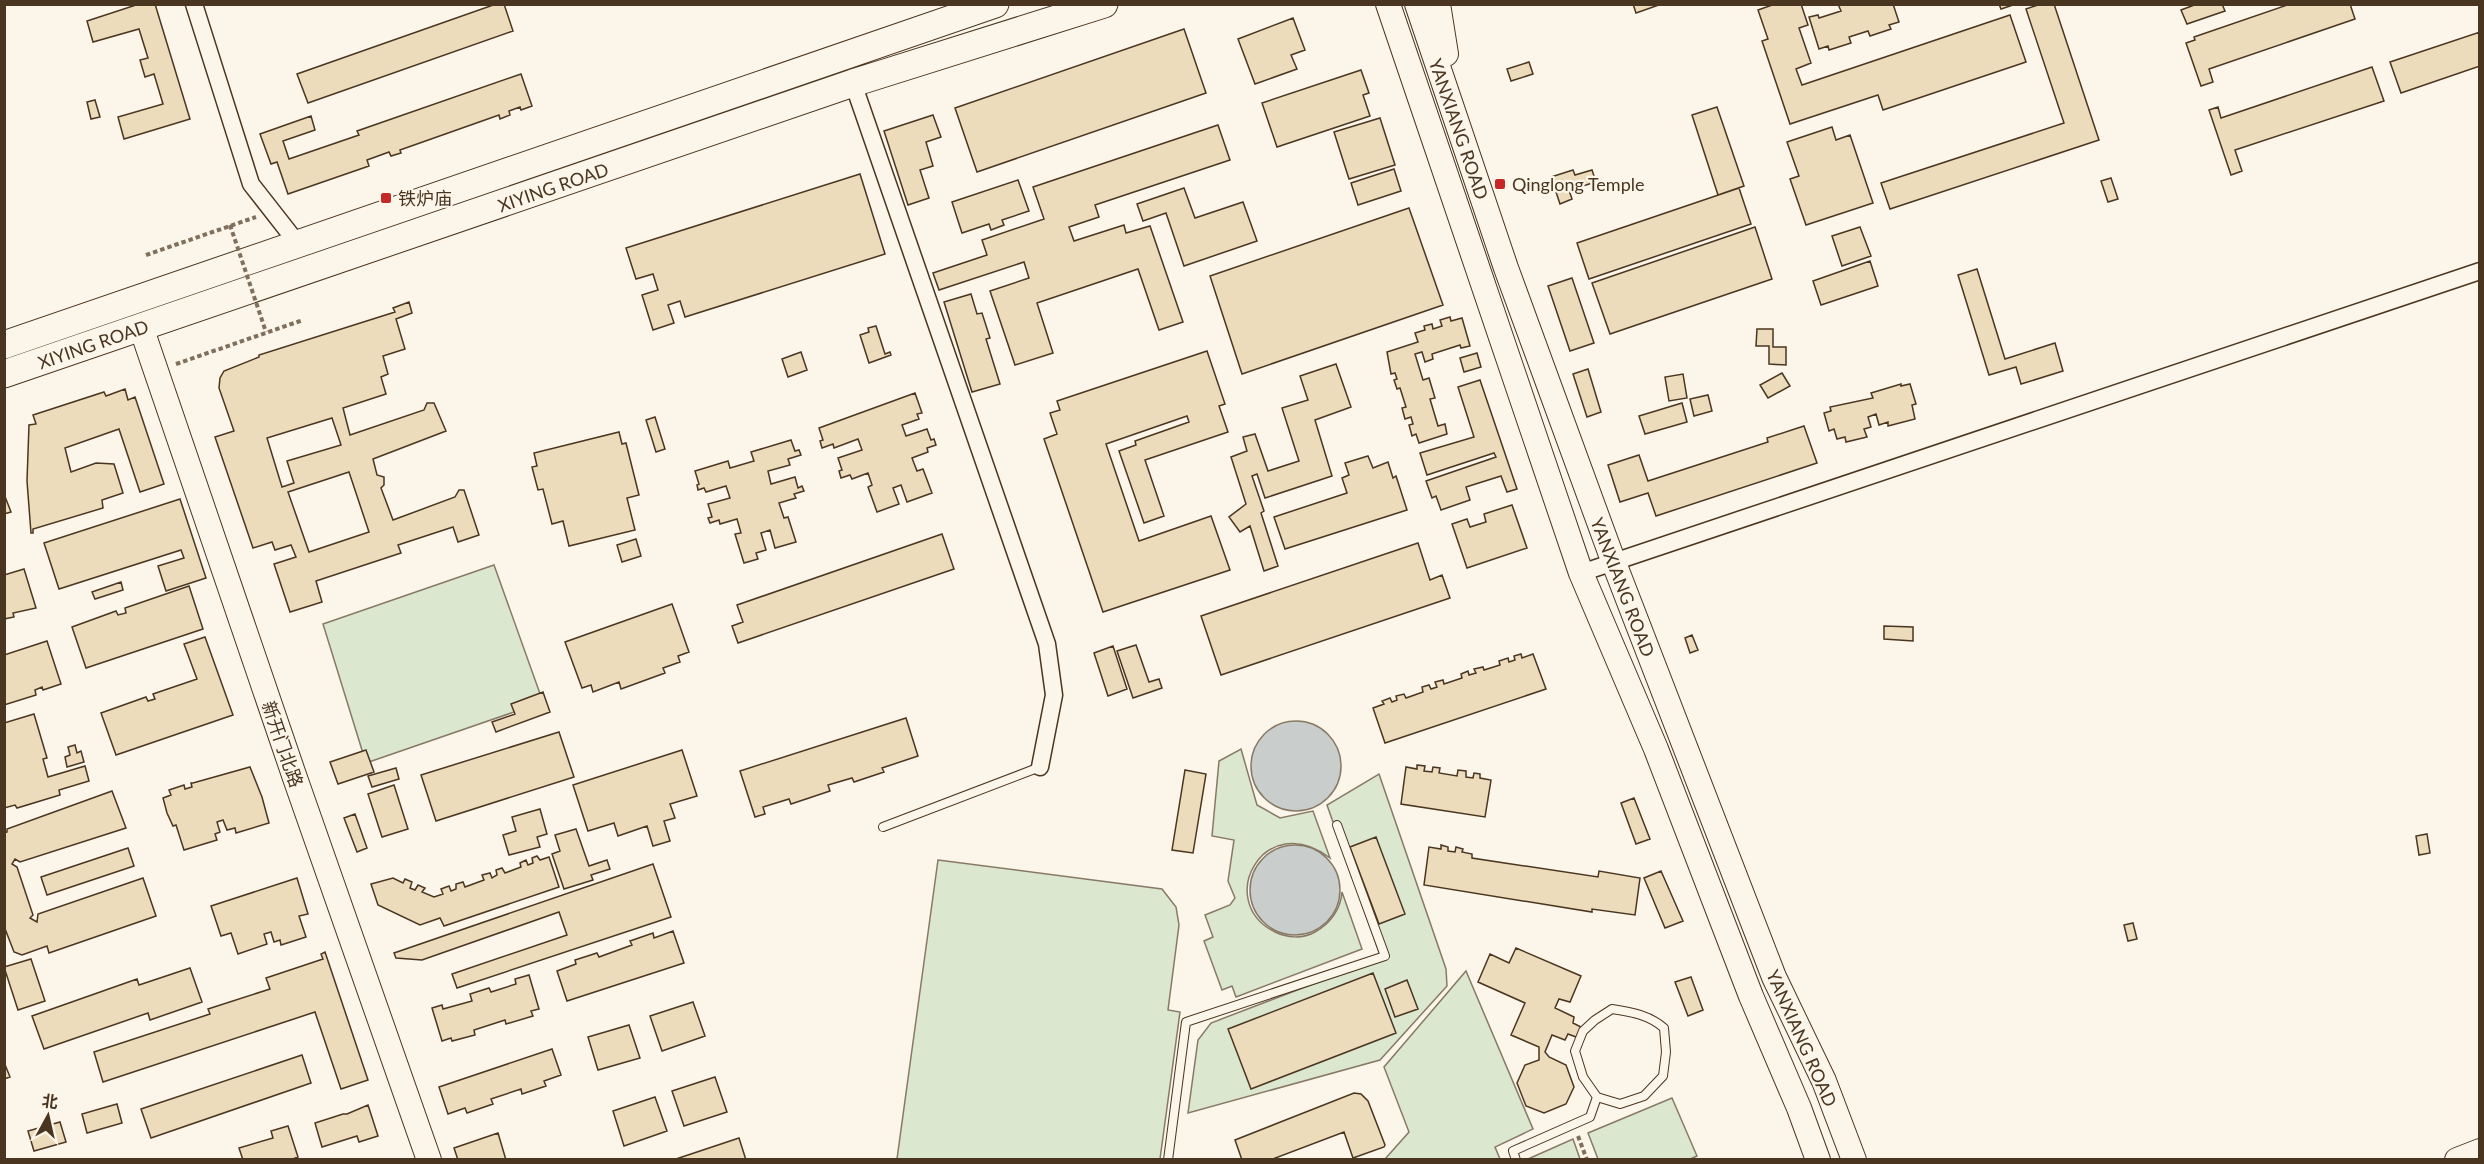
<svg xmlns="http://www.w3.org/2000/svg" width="2484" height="1164" viewBox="0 0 2484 1164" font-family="Lato,'Noto Sans SC',sans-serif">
<rect width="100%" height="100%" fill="#fbf6e9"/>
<path fill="#dce7d0" stroke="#887966" stroke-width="1.5" d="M494 565 543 702 366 763 323 624Z
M1241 749 1257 805 1280 818 1313 811 1330 858C1265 808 1213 901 1275 932 1287 938 1303 939 1315 932 1330 924 1341 909 1342 892L1362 949 1236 997 1232 986 1222 990 1204 941 1213 937 1205 915 1230 905 1235 898 1228 881 1234 840 1212 836 1219 761Z
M1379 774 1446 969 1447 986 1380 1060 1188 1113 1198 1040 1211 1023 1381 958 1327 805Z
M938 860 1162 889 1176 907 1179 925 1168 1010 1180 1012 1160 1159H897Z
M1466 971 1533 1129 1495 1147 1500 1159H1385L1409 1132 1384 1067Z
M1672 1098 1697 1156 1688 1160 1598 1159 1588 1133Z
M1573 1139 1580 1159H1528Z"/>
<path fill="#c9cecd" stroke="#887966" stroke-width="1.5" d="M1251 766a45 45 0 1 1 90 0a45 45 0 1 1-90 0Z
M1250 890a45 45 0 1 1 90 0a45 45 0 1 1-90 0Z"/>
<path fill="#ecdcbc" stroke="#4a3520" stroke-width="1.5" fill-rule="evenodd" d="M139 4H155L190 119 124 139 118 117 163 104 154 74 145 77 140 60 148 58 139 29 93 42 87 21Z
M496 4H504L513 31 308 103 297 74Z
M1633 4H1658L1659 5 1636 13Z
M1775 4H1801L1808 25 1799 28 1811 63 1796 69 1802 85 2010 15 2026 62 1883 110 1878 95 1790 124 1762 41 1768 39 1758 10Z
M1838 4H1893L1899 22 1889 25 1891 29 1870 36 1868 31 1849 37 1851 43 1829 50 1828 46 1819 49 1809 17 1818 15 1819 18 1841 11Z
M1999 4H2016L2001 9Z
M2041 4H2054L2099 140 1890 209 1881 183 2064 123 2026 9Z
M2197 4H2222L2225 11 2187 24 2181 10Z
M2290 4H2350L2355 19 2209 69 2213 82 2201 86 2186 43 2195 40 2194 37Z
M1293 18 1305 50 1291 55 1297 69 1255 84 1238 39Z
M1184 29 1206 93 977 172 955 108Z
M2480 32V66L2401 93 2390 62Z
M1529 62 1533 74 1511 81 1507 69Z
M2372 67 2384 101 2235 150 2242 171 2231 175 2209 110 2218 107 2221 118Z
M1361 70 1369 93 1363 95 1370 116 1277 147 1262 103Z
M521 74 532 106 521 110 520 107 509 111 510 115 500 119 499 115 400 150 401 153 391 156 389 152 367 160 369 166 288 194 277 162 271 164 260 134 311 116 315 130 283 141 289 159 359 135 357 131Z
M95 100 100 117 91 119 87 102Z
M1717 107 1744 186 1718 195 1692 115Z
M933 115 941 137 926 142 933 166 920 170 929 198 908 205 884 131Z
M1380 118 1395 165 1349 179 1334 132Z
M1218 125 1230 160 1095 205 1099 217 1069 227 1074 241 1124 225 1126 233 1150 226 1183 322 1159 330 1138 269 1037 303 1053 353 1015 365 990 291 1029 278 1024 262 939 290 933 273 987 255 982 240 1044 219 1033 187Z
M1832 127 1836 140 1850 135 1873 203 1806 225 1790 179 1799 176 1787 142Z
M1394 169 1401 191 1358 205 1351 183Z
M1573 170 1575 175 1592 170 1596 182 1569 190 1572 199 1560 204 1551 177Z
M860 174 885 254 685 317 680 301 668 305 674 323 653 330 642 295 658 290 653 274 636 279 626 248Z
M2111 178 2118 199 2108 202 2101 181Z
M1018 180 1029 211 1002 220 1004 225 991 230 989 224 962 233 952 202Z
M1184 188 1195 218 1243 202 1257 241 1184 266 1166 213 1143 221 1137 204Z
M1739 188 1751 224 1589 279 1577 243Z
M1409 208 1443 305 1242 374 1210 276Z
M1755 227 1772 279 1610 334 1592 283Z
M1860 227 1871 256 1842 266 1832 236Z
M1870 261 1878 286 1821 305 1813 281Z
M1977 269 2005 359 2055 343 2063 371 2021 384 2016 367 1989 375 1958 275Z
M1572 278 1594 343 1570 351 1548 286Z
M971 294 977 314 982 313 990 338 986 339 1000 384 972 392 944 302Z
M409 302 412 313 396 319 405 349 383 356 388 374 381 377 386 394 343 408 350 435 424 410 427 403H434L446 431 373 459 377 475 384 477V485L381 488 393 520 455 497 459 490H464L479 535 458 542 453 527 398 545 401 553 316 581 322 602 290 612 274 564 296 557 291 545 275 550 272 542 253 548 215 437 234 431 219 388 220 378 224 371 259 357V355L395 312 393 308ZM332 418 341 445 287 461 294 483 282 487 267 438ZM349 472 369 532 309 552 288 492Z
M1450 317 1451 321 1462 318 1470 346 1461 348 1460 345 1432 354 1433 359 1425 362 1422 352 1415 354 1423 380 1429 378 1435 398 1430 399 1438 426 1445 424 1447 434 1419 443 1416 434 1412 436 1409 425 1413 424 1411 417 1405 419 1402 408 1406 407 1400 388 1397 389 1394 380 1397 379 1395 373 1391 374 1387 352 1418 342 1415 333 1425 330 1424 326 1432 324 1433 329 1442 326 1440 320Z
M876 326 885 354 890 352 891 355 869 363 860 335 869 332 868 328Z
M1757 329H1773V347H1786V365L1769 364V346H1756Z
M1207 351 1225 404 1219 406 1228 432 1145 460 1164 516 1144 523 1119 451 1136 445 1135 441 1189 422 1187 416 1106 444 1139 541 1211 516 1230 570 1103 612 1044 439 1057 434 1050 413 1060 410 1057 401Z
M801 352 807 370 788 377 782 359Z
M1477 353 1481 367 1464 372 1460 358Z
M1336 364 1351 407 1315 420 1332 476 1265 498 1257 474 1252 476 1264 511 1261 513 1278 566 1264 571 1250 526 1240 532 1229 517 1246 504 1231 457 1247 451 1243 437 1255 434 1268 471 1299 461 1282 408 1308 400 1300 376Z
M1588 369 1601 412 1587 417 1573 374Z
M1782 373 1790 386 1768 398 1760 385Z
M1683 374 1687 398 1669 401 1665 377Z
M1480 380 1517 489 1507 492 1501 476 1466 487 1470 500 1441 510 1436 496 1432 498 1426 481 1496 457 1494 453 1427 475 1420 453 1474 437 1458 387Z
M1901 384V386L1910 384 1916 404 1912 405 1915 419 1888 426V422L1879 425 1876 414 1868 417 1871 427 1864 429 1867 437 1846 442 1845 437 1837 439 1834 429 1829 431 1824 413 1831 411 1830 407 1873 398 1871 393Z
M125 389 128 400 135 397 164 484 140 492 119 429 65 448 71 472 96 463 114 464 123 493 102 500 103 508 33 529V533H31L27 481 29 425 36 424 33 415 104 392 106 396Z
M915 393 922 413 917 414 919 419 902 425 906 436 927 429 931 440 934 439 936 445 927 448 928 452 912 458 917 471 923 469 932 493 907 502 901 485 893 488 899 504 877 512 868 487 872 485 868 473 852 479 850 475 841 478 839 471 842 470 838 458 862 450 858 439 834 448 833 444 822 448 820 441 823 440 819 428Z
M1708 395 1712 411 1694 416 1690 399Z
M1682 403 1687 422 1645 434 1639 416Z
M655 417 665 449 656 452 646 420Z
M1804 426 1817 463 1656 516 1648 493 1620 502 1608 465 1639 455 1648 481 1768 442 1767 438Z
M619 432 622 444 626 443 639 495 627 498 635 530 569 546 563 521 552 524 543 489 538 490 532 467 537 466 534 453Z
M791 440 795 451 799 450 801 455 788 459 790 465 768 471 771 484 795 477 798 488 802 486 804 491 794 494 796 498 779 503 784 518 788 517 796 542 775 548 770 530 761 533 766 550 756 553 758 559 744 563 735 534 741 533 737 519 720 524 719 520 710 523 708 518 712 517 708 504 730 498 726 486 706 492 704 488 698 490 697 485 699 484 695 471 728 461 730 468 754 461 751 452Z
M1368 456 1373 468 1388 462 1393 478 1396 476 1407 510 1285 549 1274 517 1347 493 1342 478 1349 475 1345 463Z
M4 494 11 512 4 514Z
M180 499 206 578 166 591 158 566 184 558 181 550 59 589 44 543Z
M1512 505 1527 548 1467 568 1452 524 1467 519 1470 527 1486 522 1484 514Z
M942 534 954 569 738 643 732 626 743 622 737 605Z
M636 539 641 556 622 562 617 545Z
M1418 543 1430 580 1442 575 1450 598 1221 675 1201 616Z
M24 569 36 608 13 613 14 617 4 619V575Z
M121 582 123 590 95 599 92 592Z
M189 586 203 629 86 668 72 627 116 611 118 615 126 613 125 608Z
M672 604 689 652 678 656 680 662 663 668 665 673 621 689 619 682 593 692 591 685 582 688 565 642Z
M1884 626 1913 627V641L1884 639Z
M1692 635 1698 650 1690 653 1685 638Z
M205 637 233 715 116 755 101 713 146 697 148 701 155 699 153 694 197 679 184 644Z
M47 641 61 684 43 690 42 687 35 690 36 695 4 705V655Z
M1136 645 1149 682 1159 679 1162 688 1133 698 1117 651Z
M1113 646 1127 689 1108 696 1094 653Z
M1521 654 1522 658 1533 654 1546 689 1385 743 1373 708 1384 704 1382 701 1390 698 1392 702 1397 700 1396 696 1404 694 1406 698 1423 692 1422 687 1429 685 1431 689 1437 687 1435 682 1443 680 1444 684 1462 678 1461 674 1468 671 1469 675 1476 673 1474 669 1483 667 1484 670 1500 665 1499 661 1508 658 1509 662 1515 660 1514 656Z
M543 692 550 712 496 732 492 722 515 714 511 704Z
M34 714 47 758 43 759 48 777 85 766 89 781 59 790 60 795 17 808 15 805 4 808V723Z
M906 718 918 756 882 768 884 772 854 782 852 778 828 785 830 791 791 804 789 799 763 807 765 814 755 817 740 771Z
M559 732 574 777 436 821 421 775Z
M75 745 77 753 81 751 84 762 67 767 65 757 70 755 68 747Z
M366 750 374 772 338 784 330 762Z
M682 750 697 796 670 804 675 818 664 821 670 841 653 846 647 826 618 836 614 823 588 831 573 785Z
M1417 765 1425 766 1424 771 1432 772 1433 767 1440 768 1439 773 1457 776 1458 770 1466 771V777L1473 778 1474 773 1480 774V778L1491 780 1485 817 1401 804 1406 767 1417 769Z
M250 767 262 797 269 823 236 833 235 828 227 830 223 820 217 822 220 832 215 834 217 840 184 850 176 825 173 826 167 813 163 798 171 795 169 790 184 785 185 789 192 787 191 783H193Z
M396 768 399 779 372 787 368 776Z
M1185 770 1206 774 1193 853 1172 850Z
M394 785 408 829 382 837 368 794Z
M112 791 126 828 20 862 15 859 12 864 17 867 33 915 30 918 37 922 38 914 143 878 156 916 49 953 47 946 22 955 14 952 4 926V833L7 832V829Z
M1634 798 1650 839 1636 844 1621 803Z
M540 809 547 834 537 837 540 847 509 855 503 835 516 831 512 817Z
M355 814 367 848 357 852 344 818Z
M576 829 589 866 607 860 610 869 591 875 593 880 564 889 552 854 560 851 555 835Z
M2427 834 2430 853 2419 855 2416 836Z
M1376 837 1405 914 1379 924 1350 847Z
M1441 845 1448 847V851L1455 852 1456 847 1463 849 1462 852 1472 854V858L1598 877 1599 871 1640 878 1635 915 1592 909V912L1424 885 1429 847 1441 849Z
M128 848 134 866 47 895 41 877Z
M537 856 540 860 549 857 559 887 444 926 440 918 420 925 378 905 371 884 393 878 403 883 405 879 412 882 410 888 415 890 418 885 425 888 422 892 434 897 443 894 441 889 449 886 451 891 456 889V884L463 882 465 887 484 880 482 875 490 873 492 878 497 875 496 870 502 868 505 873 521 867 520 863 526 860 528 865 533 863 532 858Z
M653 864 671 917 457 988 452 974 567 935 559 912 422 960 396 958 394 953Z
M1661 871 1683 921 1665 928 1644 878Z
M297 878 308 914 299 916 306 937 281 945 280 940 274 942 271 932 264 934 267 944 238 954 231 933 221 936 211 906Z
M2133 923 2137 939 2128 941 2124 925Z
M673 931 684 963 567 1001 557 971 576 964 575 960 597 953 599 957 632 945 630 941 653 933 654 938Z
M1516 948 1581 976 1570 1002 1559 999 1555 1008 1574 1017 1573 1023 1581 1027 1576 1037 1568 1034 1565 1040 1552 1035 1545 1052 1549 1057 1566 1065 1574 1087 1566 1104 1544 1113 1526 1106 1517 1083 1525 1065 1539 1060V1047L1511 1035 1525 1003 1478 982 1490 954 1509 963Z
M325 952 368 1080 341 1089 315 1012 103 1082 94 1052 210 1014 208 1009 270 989 266 978 323 959 321 954Z
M31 959 45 1001 18 1010 4 967Z
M190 968 202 1002 150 1020 148 1013 44 1049 32 1016 137 979 139 985Z
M1373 973 1396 1033 1251 1089 1228 1029Z
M529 975 539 1009 531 1011 533 1016 506 1024 505 1020 474 1030 475 1035 452 1041 451 1038 442 1041 432 1008 442 1005 443 1009 472 1001 470 994 489 988 491 992 516 984 515 979Z
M1691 977 1703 1010 1688 1016 1675 982Z
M1407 980 1418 1009 1395 1017 1385 989Z
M693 1002 705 1036 662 1051 650 1016Z
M629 1025 640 1058 598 1070 588 1037Z
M552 1049 561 1075 544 1081 546 1086 522 1094 521 1089 491 1099 493 1104 467 1113 465 1108 448 1114 439 1087Z
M302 1055 311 1083 151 1138 141 1109Z
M4 1062 10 1077 4 1079Z
M715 1077 727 1112 684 1126 672 1091Z
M1354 1093 1361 1094 1368 1101 1385 1145 1384 1147 1353 1158 1344 1132 1270 1160H1242L1235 1140Z
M655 1097 667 1131 624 1146 613 1111Z
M117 1104 122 1123 87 1133 82 1114Z
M368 1105 378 1136 359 1142 357 1136 322 1147 315 1123 343 1114H347Z
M60 1122 66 1142 34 1151 28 1131Z
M288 1126 298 1157 290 1160H243L239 1148 273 1138 271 1131Z
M498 1133 506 1160H458L454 1148Z
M739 1138 746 1160H673Z"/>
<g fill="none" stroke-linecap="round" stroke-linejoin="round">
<g stroke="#4a3520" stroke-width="10">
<path id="lane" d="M883 827 1040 767
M1612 1009C1632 1012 1649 1015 1664 1028L1666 1052 1663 1076 1644 1096 1620 1104 1597 1097 1583 1077 1575 1051 1583 1031 1595 1020Z
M1168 1160 1186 1022 1385 956 1337 825
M1516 1160 1513 1151 1590 1117 1597 1097"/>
</g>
<g stroke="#4a3520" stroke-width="19">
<path id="street" d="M194 4 251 184 298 244
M853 83 1047 644 1054 695 1040 767
M1581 573 2480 271"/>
</g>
<g stroke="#4a3520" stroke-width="26">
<path id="secondary" d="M1388 4 1581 573 1656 749 1751 996 1799 1108 1818 1160
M1417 4 1506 268 1614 563 1774 977 1824 1081 1854 1160
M1438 4 1446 54
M141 327 295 778 429 1160
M2457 1160 2480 1151"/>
</g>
<g stroke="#4a3520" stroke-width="29">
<path id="primary" d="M4 345 995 4
M4 374 853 83 1104 4"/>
</g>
<path stroke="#7f6f5c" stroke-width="4" stroke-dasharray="4.5 3" stroke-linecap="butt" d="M146 255 256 217
M176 364 303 320
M1578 1136 1587 1160"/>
<use href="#lane" stroke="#fbf6e9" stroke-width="8"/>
<use href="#street" stroke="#fbf6e9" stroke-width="16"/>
<use href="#secondary" stroke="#fbf6e9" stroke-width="24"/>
<use href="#primary" stroke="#fbf6e9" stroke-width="27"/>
<path stroke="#7f6f5c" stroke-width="4" stroke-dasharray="4.5 3" stroke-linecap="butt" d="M230 225 266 332"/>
</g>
<g fill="#c62828" stroke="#fbf6e9" stroke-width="2">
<rect x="1494" y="178" width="12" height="12" rx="3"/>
<rect x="380" y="192" width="12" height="12" rx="3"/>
</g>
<g text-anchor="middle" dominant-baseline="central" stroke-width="4.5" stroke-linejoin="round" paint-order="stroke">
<g font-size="18" fill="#4a3520" stroke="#fbf6e9">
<text transform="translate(1459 129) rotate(71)">YANXIANG ROAD</text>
<text transform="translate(553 187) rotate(-19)">XIYING ROAD</text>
<text transform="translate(93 344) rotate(-19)">XIYING ROAD</text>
<text transform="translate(1623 587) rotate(69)">YANXIANG ROAD</text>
<text transform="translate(283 744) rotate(71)">新开门北路</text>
<text transform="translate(1802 1038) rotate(66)">YANXIANG ROAD</text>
</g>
<g font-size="18" fill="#4a3520" stroke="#fbf6e9" text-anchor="start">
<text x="1512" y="184">Qinglong Temple</text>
<text x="398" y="198">铁炉庙</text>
</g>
</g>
<rect width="2484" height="1164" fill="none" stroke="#4a3520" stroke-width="12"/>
<g transform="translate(48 1116) rotate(8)" stroke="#fbf6e9" stroke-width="4.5" paint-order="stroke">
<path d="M0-4.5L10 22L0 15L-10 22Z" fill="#4a3520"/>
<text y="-9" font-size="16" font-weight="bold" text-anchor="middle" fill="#4a3520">北</text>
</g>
</svg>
